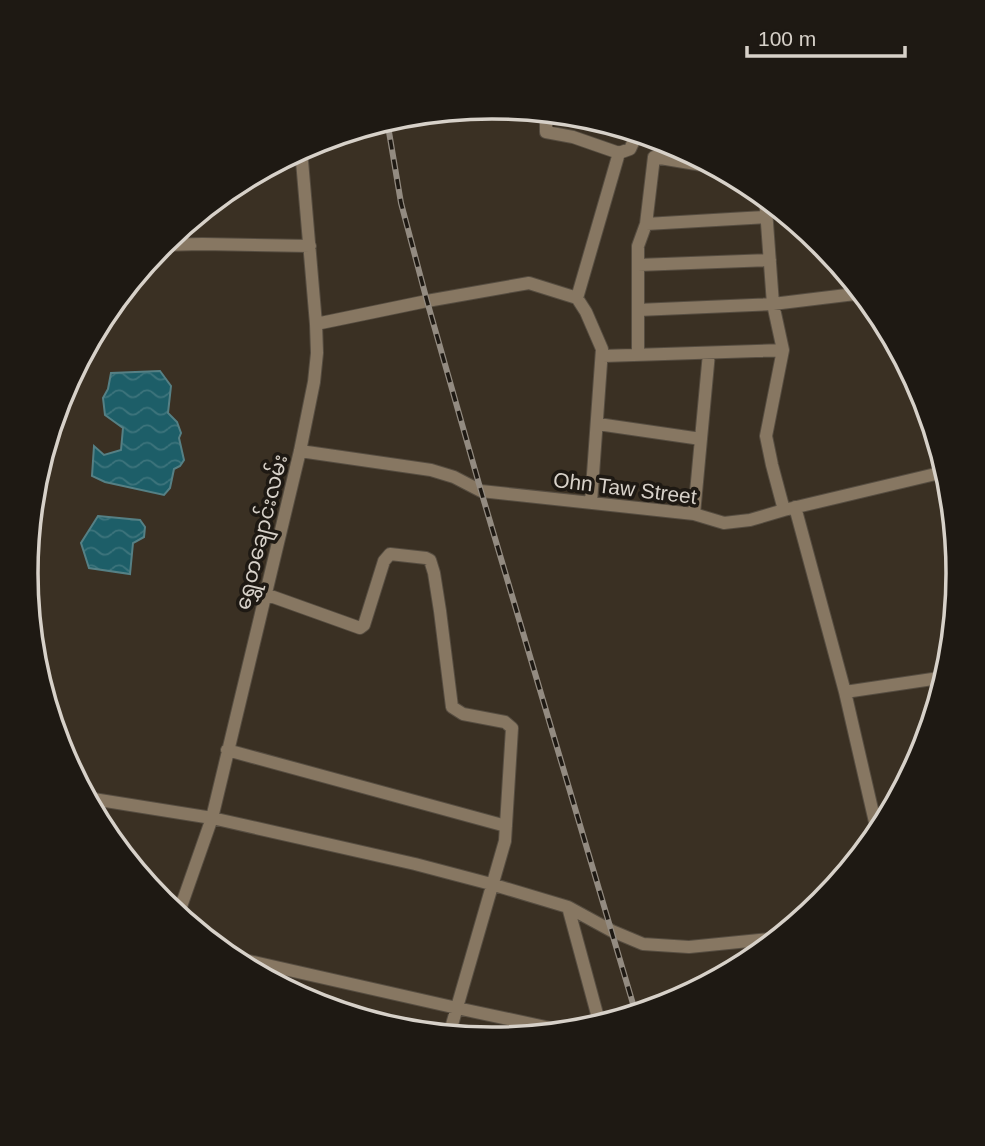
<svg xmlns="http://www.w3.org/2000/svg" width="985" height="1146" viewBox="0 0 985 1146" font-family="Helvetica,'Noto Sans Myanmar',sans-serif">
<defs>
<pattern id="water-waves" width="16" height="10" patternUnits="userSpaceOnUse" patternTransform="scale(1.75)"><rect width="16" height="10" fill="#1d5e68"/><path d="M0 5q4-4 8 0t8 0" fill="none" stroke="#3d747c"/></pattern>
</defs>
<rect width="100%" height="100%" fill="#3a3023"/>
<path fill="url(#water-waves)" stroke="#558085" stroke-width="2" d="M160 371 171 386 168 413 177 422 181 433 179 438 184 460 180 466 174 469 170 488 164 495 105 482 92 476 94 446 104 455 121 450 123 428 105 415 103 398 108 389 111 373Z
M98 516 140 520 145 527 144 537 133 543 130 574 89 568 81 543Z"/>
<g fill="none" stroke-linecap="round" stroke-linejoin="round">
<g stroke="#564d41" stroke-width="14">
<path id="street" d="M546 112V132L573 137 619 153 630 149 638 132
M765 196 773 304 783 350 766 436 772 465 784 510
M646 224 766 217
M161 245 202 244 310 246
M638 265 770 260
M577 298 619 153
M638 310 773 304 863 293
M316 324 427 301 529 283 577 298 586 312 602 349 591 502
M638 355V246L646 224 654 157 720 168
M603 356 783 350
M598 424 701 439
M300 451 431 470 454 477 481 491 694 514 724 523 750 520 784 510 944 472
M795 507 845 692 878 835
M694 514 709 353
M265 594 360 628 364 625 384 561 390 554 426 558 430 560 434 573 440 611 452 707 463 714 505 722 512 728 505 841 449 1035
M845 692 946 677
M227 750 506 826
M87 798 212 818 415 864 491 884 568 907 612 931 643 944 689 947 780 938
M568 907 600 1025
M178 915 212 818 300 451 314 382 317 353 316 324 301 149
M227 956 457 1008 569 1032"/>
</g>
<g stroke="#564d41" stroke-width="19">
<path id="primary" d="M935 434 952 505"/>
</g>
<use href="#street" stroke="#877762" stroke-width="12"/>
<use href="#primary" stroke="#ddbc90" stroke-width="18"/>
<g stroke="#938b81" stroke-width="6">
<path id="rail" d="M387 120 401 203 427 301 481 491 636 1014"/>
</g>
<use href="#rail" stroke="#1e1913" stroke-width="3.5" stroke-dasharray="10" stroke-linecap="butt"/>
</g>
<g text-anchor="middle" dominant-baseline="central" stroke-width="7" stroke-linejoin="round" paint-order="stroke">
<g font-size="21" fill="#d7d1c9" stroke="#1e1913">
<text transform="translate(625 488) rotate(7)">Ohn Taw Street</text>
<text transform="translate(261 532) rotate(-76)">ရွှေတချောင်းလမ်း</text>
</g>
</g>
<path d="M0 0H985V1146H0ZM38 573a454 454 0 1 1 908 0a454 454 0 1 1-908 0Z" fill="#1e1913" fill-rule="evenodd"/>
<path fill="none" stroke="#d7d1c9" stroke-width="3.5" d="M38 573a454 454 0 1 1 908 0a454 454 0 1 1-908 0Z"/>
<path d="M747 46v10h158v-10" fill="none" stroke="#d7d1c9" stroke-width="3.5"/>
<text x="758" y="46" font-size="21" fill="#d7d1c9" stroke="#1e1913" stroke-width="5" paint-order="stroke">100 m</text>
</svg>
